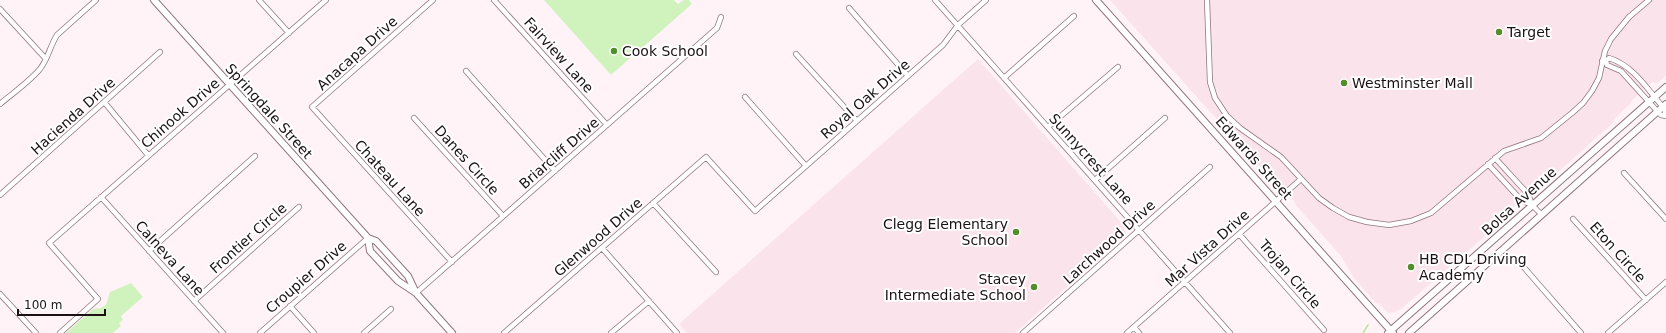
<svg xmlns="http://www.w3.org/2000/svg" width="1666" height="333" viewBox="0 0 1666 333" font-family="'DejaVu Sans',sans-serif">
<rect width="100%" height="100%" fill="#fff3f7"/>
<path fill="#fae3ea" d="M1110 0H1666V75L1658 83 1652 82 1632 100 1631 103 1613 120 1614 122 1540 188 1531 190 1514 205 1513 212 1401 309H1400L1395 312 1388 313 1379 303 1377 304 1354 278 1341 256 1295 204 1294 201 1279 184H1275Z
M978 59 1125 227 1126 234 1015 333H687L679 324Z"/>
<path fill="#d0f3be" d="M544 0H674L678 4 684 0H689L692 4 611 75Z
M131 283 143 297 121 316 123 320 119 323 121 326 113 333H66L93 309 100 308 106 305 110 292Z"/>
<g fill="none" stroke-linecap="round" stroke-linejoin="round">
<path stroke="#b2e992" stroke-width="1.5" d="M1363 333 1368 325"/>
<g stroke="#8f757d" stroke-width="6">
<path id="street" d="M259 0 289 33
M433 0 312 107 452 262
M494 0 607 125
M935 0 1230 333
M1207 0 1210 82 1215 98 1227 116 1240 128 1281 157 1319 198 1333 208 1349 217 1367 222 1389 225 1411 221 1431 213 1504 151 1541 138 1572 113 1583 103 1592 91 1599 78 1605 51 1611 39 1629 17 1649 0
M849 8 908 76
M0 9 46 59
M796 54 857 121
M1602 61H1606L1609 58C1634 66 1647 89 1663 107L1665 111V115
M1606 61 1607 65 1621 71 1658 112 1661 115 1666 116
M466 71 555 171
M1004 78 1074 16
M745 97 806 166
M105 103 148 155
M0 104C13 93 29 82 40 69 48 59 50 46 57 35L96 0
M414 118 503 216
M1048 127 1118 67
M1495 158 1528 194 1532 205 1542 215
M1488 164 1521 200 1532 205
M1624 173 1666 219
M1095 180 1165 118
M0 195 160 52
M101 197 223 333
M653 203 716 272
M1573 219 1646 300
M1239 234 1324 330
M602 248 677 333
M149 251 255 156
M1521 264 1581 333
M416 293 717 28 721 17
M0 294 36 333
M194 301 299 207
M290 306 314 333
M1134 327 1139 333
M60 333 98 299 49 243 326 0
M260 333 368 238
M364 333 391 309
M504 333 706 157 755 211 943 45 958 25 986 0
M611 333 649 301
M1023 333 1210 167
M1127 333 1301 179
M1608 333 1666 282"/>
</g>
<g stroke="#8f757d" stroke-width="8">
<path id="secondary" d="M154 0 368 238 376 241 408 276 416 293
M1096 0 1393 333
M368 238 370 251 398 281 416 293 452 333
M1388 333 1666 87
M1409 333 1666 104"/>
</g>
<use href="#street" stroke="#fff" stroke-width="4.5"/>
<use href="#secondary" stroke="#fff" stroke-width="6"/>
</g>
<g fill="#548e2c" stroke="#fff" stroke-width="1.5">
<circle cx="1499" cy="32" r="4"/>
<circle cx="614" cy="51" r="4"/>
<circle cx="1344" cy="83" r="4"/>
<circle cx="1016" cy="232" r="4"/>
<circle cx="1411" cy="267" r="4"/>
<circle cx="1034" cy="287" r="4"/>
</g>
<g text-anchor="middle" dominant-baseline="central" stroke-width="4" stroke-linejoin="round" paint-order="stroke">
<g font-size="14" fill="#1b1114" stroke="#fff" text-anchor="start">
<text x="1507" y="32">Target</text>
<text x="622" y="51">Cook School</text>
<text x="1352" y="83">Westminster Mall</text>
<text x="1008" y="224" text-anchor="end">Clegg Elementary<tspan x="1008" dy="16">School</tspan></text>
<text x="1419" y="259">HB CDL Driving<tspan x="1419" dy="16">Academy</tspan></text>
<text x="1026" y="279" text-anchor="end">Stacey<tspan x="1026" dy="16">Intermediate School</tspan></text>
</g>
<g font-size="14" fill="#1b1114" stroke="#fff">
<text transform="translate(357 53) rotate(-42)">Anacapa Drive</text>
<text transform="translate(559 55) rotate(48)">Fairview Lane</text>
<text transform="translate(865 99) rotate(-41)">Royal Oak Drive</text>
<text transform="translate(269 111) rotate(48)">Springdale Street</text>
<text transform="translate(180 113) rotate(-41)">Chinook Drive</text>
<text transform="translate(73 116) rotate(-42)">Hacienda Drive</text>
<text transform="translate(559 153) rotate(-41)">Briarcliff Drive</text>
<text transform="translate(1254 158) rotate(48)">Edwards Street</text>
<text transform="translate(1091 159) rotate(48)">Sunnycrest Lane</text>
<text transform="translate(467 160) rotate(48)">Danes Circle</text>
<text transform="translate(390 178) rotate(48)">Chateau Lane</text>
<text transform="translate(1519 201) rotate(-42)">Bolsa Avenue</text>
<text transform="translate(598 237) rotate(-41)">Glenwood Drive</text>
<text transform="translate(248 238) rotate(-42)">Frontier Circle</text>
<text transform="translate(1109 242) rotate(-42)">Larchwood Drive</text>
<text transform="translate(1207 248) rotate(-42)">Mar Vista Drive</text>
<text transform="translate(1618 252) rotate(48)">Eton Circle</text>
<text transform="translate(170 258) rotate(48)">Calneva Lane</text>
<text transform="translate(1290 274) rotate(49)">Trojan Circle</text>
<text transform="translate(306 277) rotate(-41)">Croupier Drive</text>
</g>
</g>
<path d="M18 309v6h87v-6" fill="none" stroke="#1b1114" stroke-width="2"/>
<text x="24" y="309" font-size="12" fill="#1b1114" stroke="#ffffff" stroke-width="3" paint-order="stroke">100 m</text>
</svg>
